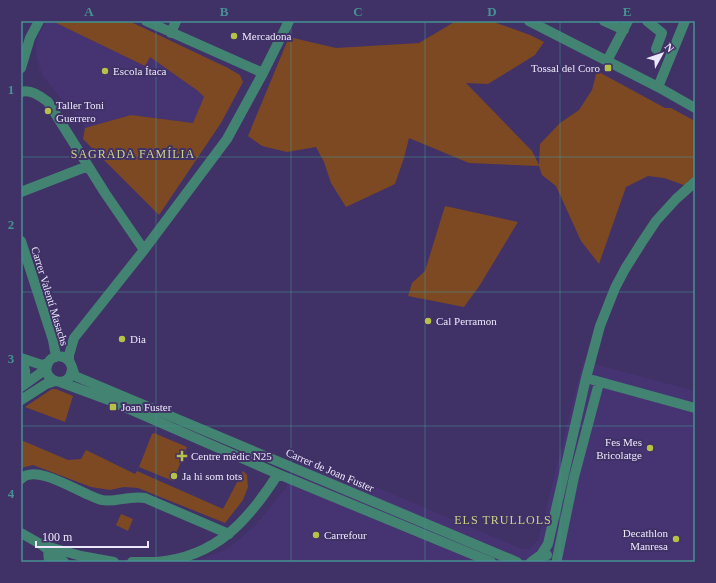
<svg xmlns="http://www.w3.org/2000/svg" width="716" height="583" viewBox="0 0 716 583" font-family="'Times New Roman',serif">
<rect width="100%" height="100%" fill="#403167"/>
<path fill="#463472" d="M47 21H52L145 66 149 56 198 91 204 98 193 123 131 115 85 128 42 75 37 59 36 48 37 40 42 29Z
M583 361 695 391V562H193L227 549 254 527 285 489 300 455 520 548 528 549 533 546 539 538Z"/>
<path fill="#7d4923" d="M52 21H129L228 68 240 75 243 82 221 123 159 215 83 139 85 128 131 115 193 123 204 97 198 91 150 57 145 66Z
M456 21H491L530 35 544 42 535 55 488 84 466 83 532 151 539 165 540 144 560 123 579 110 592 90 597 71 665 108H671L695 121V189L664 178 648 176 626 187 599 264 581 241 556 186 542 175 539 166 469 163 409 138 404 158 395 184 346 207 331 183 324 162 316 147 287 152 262 146 248 136 289 37 336 48 419 43Z
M445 206 518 222 480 285 464 307 408 296 412 283 425 271Z
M52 389H56L73 396 65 422 25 407Z
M154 433 187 447 173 481 139 467 152 434Z
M21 440 68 460 81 459 86 450 135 474 137 471 223 509 243 471 247 475 248 487 243 500 225 523 138 488 124 487 110 490 91 487 33 465 21 468Z
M121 514 133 519 128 531 116 525Z"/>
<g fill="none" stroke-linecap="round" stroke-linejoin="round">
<path stroke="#438372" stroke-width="10" d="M146 21 263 73
M529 21 658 87 695 108
M604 21 624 30
M647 21 662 33 656 49
M171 33 176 21
M607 61 628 21
M21 68 30 38 39 21
M658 87 685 21
M21 92C31 89 40 96 48 102L105 193 144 250
M21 192 88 166
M21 241 53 340 56 357
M21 358 42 365 48 363
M69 361V355L74 338 144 250 227 139 263 73 289 21
M21 362C27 370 27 376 21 384
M72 368C71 392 39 381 48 363 52 355 63 354 69 361 72 365 73 371 75 376L517 562
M593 380 695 408
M60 382 106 399 278 474 491 562
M21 387 46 369
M21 400 46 384 55 381
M21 479C37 462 83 496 102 500 114 503 130 495 145 498L229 534
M21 533 42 545 64 562
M42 545 81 556 114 562
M48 550 49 562
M541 555 548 544 586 378 600 326 615 288 625 269 642 242 656 221 676 199 695 182
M557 559 574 477 599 383
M132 562C141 562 149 562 157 562 216 557 248 521 278 474
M531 562 538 557 547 555"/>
</g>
<path fill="none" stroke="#469292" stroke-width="1" stroke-opacity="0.55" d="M156 21V562M291 21V562M425 21V562M560 21V562M21 157H695M21 292H695M21 426H695"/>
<g fill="#b6c148" stroke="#403167" stroke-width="1.5">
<circle cx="234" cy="36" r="4"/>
<rect x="604" y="64" width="8" height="8" rx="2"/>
<circle cx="105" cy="71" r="4"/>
<circle cx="48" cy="111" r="4"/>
<circle cx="428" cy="321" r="4"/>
<circle cx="122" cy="339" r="4"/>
<rect x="109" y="403" width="8" height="8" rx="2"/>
<circle cx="650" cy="448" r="4"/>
<path d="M180 450h4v4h4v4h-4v4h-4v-4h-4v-4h4z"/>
<circle cx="174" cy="476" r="4"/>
<circle cx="316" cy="535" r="4"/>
<circle cx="676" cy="539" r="4"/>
</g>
<g text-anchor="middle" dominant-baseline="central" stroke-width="4" stroke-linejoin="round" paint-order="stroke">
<g font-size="11" fill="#ece8fc" stroke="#403167" text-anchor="start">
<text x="242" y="36">Mercadona</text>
<text x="600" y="68" text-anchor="end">Tossal del Coro</text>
<text x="113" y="71">Escola Ítaca</text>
<text x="56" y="105">Taller Toni<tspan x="56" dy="13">Guerrero</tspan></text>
<text x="436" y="321">Cal Perramon</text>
<text x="130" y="339">Dia</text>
<text x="121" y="407">Joan Fuster</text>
<text x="642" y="442" text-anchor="end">Fes Mes<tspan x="642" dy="13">Bricolatge</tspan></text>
<text x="191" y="456">Centre mèdic N25</text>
<text x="182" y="476">Ja hi som tots</text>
<text x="668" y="533" text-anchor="end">Decathlon<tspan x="668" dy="13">Manresa</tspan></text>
<text x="324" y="535">Carrefour</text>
</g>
<g font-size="11" fill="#ece8fc" stroke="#403167">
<text transform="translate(50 296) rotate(73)">Carrer Valentí Masachs</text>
<text transform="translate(330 470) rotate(23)">Carrer de Joan Fuster</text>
</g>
<g font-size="12" letter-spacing="1" fill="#cad386" stroke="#403167">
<text x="133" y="154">SAGRADA FAMÍLIA</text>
<text x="503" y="520">ELS TRULLOLS</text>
</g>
</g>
<rect width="716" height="583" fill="none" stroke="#403167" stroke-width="44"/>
<g transform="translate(662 54) rotate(50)" stroke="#403167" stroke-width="3" paint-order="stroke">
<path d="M0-3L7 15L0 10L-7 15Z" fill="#ece8fc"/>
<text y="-6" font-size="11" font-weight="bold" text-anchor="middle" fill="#ece8fc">N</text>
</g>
<path d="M36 541v6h112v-6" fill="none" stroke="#ece8fc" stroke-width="2"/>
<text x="42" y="541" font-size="12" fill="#ece8fc" stroke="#403167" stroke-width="3" paint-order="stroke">100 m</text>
<rect x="22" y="22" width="672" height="539" fill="none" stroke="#469292" stroke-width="1.5"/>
<g font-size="13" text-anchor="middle" font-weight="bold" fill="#469292">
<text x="89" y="16">A</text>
<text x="224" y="16">B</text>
<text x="358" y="16">C</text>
<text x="492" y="16">D</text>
<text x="627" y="16">E</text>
<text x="11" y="94">1</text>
<text x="11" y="229">2</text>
<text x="11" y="363">3</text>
<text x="11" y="498">4</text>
</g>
</svg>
